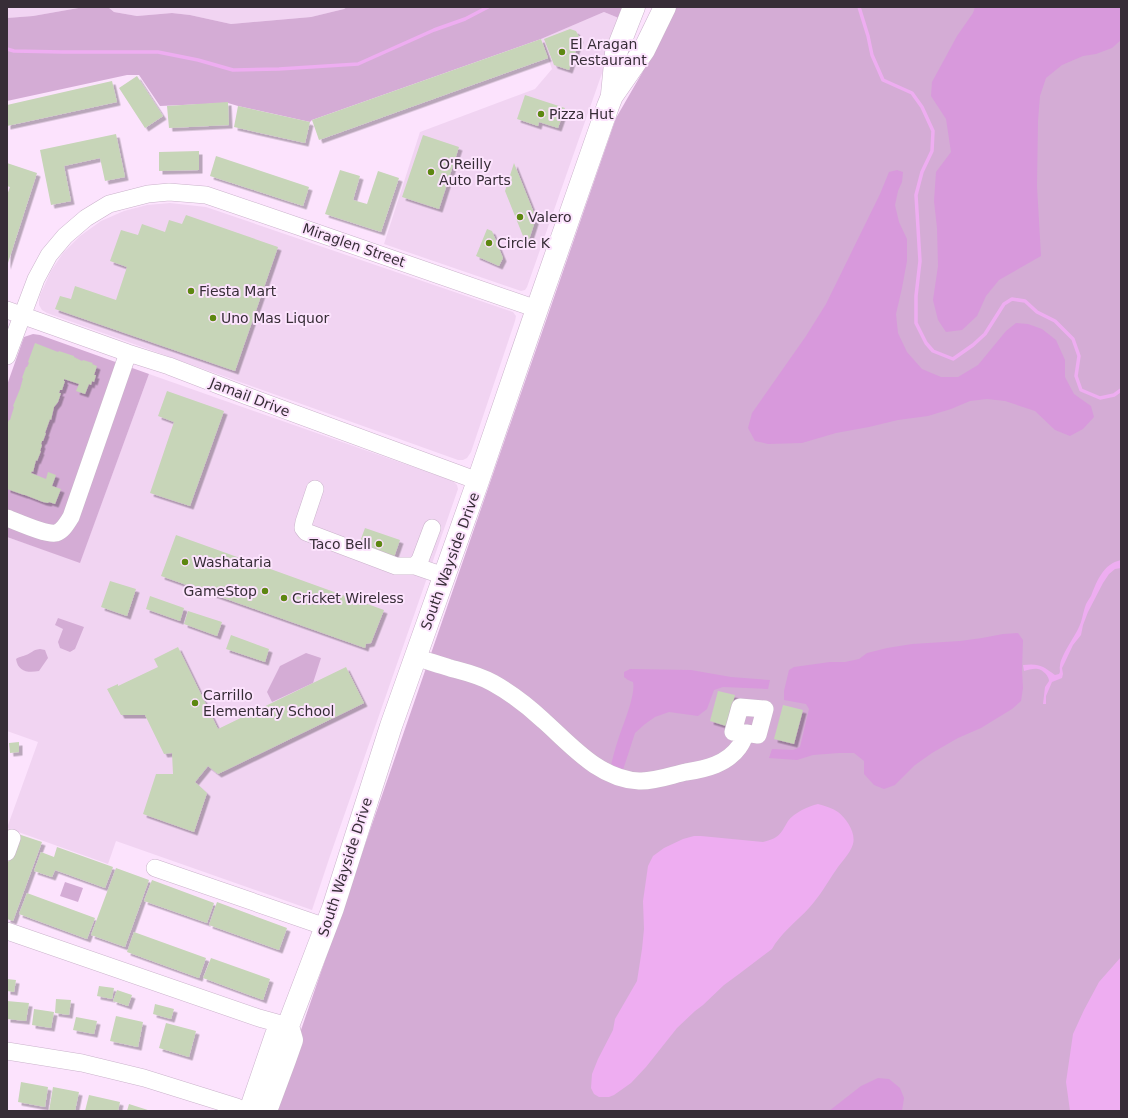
<svg xmlns="http://www.w3.org/2000/svg" width="1128" height="1118" viewBox="0 0 1128 1118" font-family="'DejaVu Sans',sans-serif">
<defs>
<filter id="shadow"><feDropShadow dx="3.5" dy="3.5" stdDeviation="0" flood-color="#0004"/></filter>
</defs>
<rect width="100%" height="100%" fill="#fce3fd"/>
<path fill="#f1d4f2" d="M7 7H84L33 16 7 18Z
M108 7H347L344 9 311 17 231 24 190 15 172 13 137 16 114 12Z
M604 12 621 19 527 287 525 290 521 291 384 244 420 132 535 89 552 69 541 39Z
M170 203 206 207 513 312 516 316 515 321 471 452 467 458 463 460H458L47 313 42 310 39 305V301L40 295 51 271 63 253 80 236 101 221 124 211 147 205Z
M149 374 453 481 457 485 458 489 330 856 312 910 116 841 108 864 7 828 38 742 7 731V537L80 562Z"/>
<path fill="#d4acd5" d="M84 7H108L114 12 137 16 172 13 190 15 231 24 311 17 344 9 347 7H625L621 19 604 12 541 39 312 120 310 122 238 106 228 103 160 106 139 75H127L7 101V18L33 16Z
M675 7H1121V1111H273L616 118 642 73Z
M33 334 40 335 149 374 80 563 7 537V385L24 337Z
M58 618 84 627 75 649 70 652 60 648 58 642 63 629 55 625Z
M40 649 45 650 48 658 39 671C28 673 18 672 16 659 20 656 22 657 26 655 32 653 32 650 40 649Z
M306 653 321 658 313 683 272 702 267 692 280 666Z
M65 882 83 888 78 902 60 896Z"/>
<path fill="#d899dc" d="M975 7H1121V40L1112 48 1096 54 1083 56 1062 65 1046 78 1040 96 1038 121 1037 186 1041 256 999 280 986 296 977 316 962 330 946 332 938 320 933 300 938 266 937 228 934 201 936 172 951 152 946 119 931 96 932 82 957 36 973 13Z
M897 170 903 172 902 182 898 191 895 205 899 222 907 239V261L902 288 896 314 898 333 907 352 922 369 941 377H958L978 365 1006 331 1016 323 1028 324 1042 329 1056 340 1065 360V377L1074 394 1091 406 1094 417 1083 429 1070 436 1055 430 1035 411 1005 401 987 399 970 401 951 409 928 416 898 420 869 427 836 433 802 443 768 444 755 441 748 428 752 413 806 336 826 304 880 194 889 172Z
M1018 633 1023 640 1022 670 1023 688 1021 701 1012 709 981 728 958 738 932 753 915 765 895 785 884 789 874 785 864 774V761L854 753H839L813 755 797 760 769 758 772 749 793 750 800 747 809 709 806 704 784 700V691L789 670 794 667 830 662H845L859 659 867 653 887 648 912 644 960 641 982 638 1003 634Z
M630 669 691 670 731 677 770 680 768 689 723 687 714 690 707 709 698 716 669 712 655 717 645 724 635 733 623 770 611 765C613 757 615 749 618 740 622 727 636 695 633 682L628 680 624 677V672Z
M878 1078 889 1079 900 1088 904 1098 902 1111H829L861 1086Z"/>
<path fill="#eeadf1" d="M1121 560V568L1115 569 1109 574 1103 583 1088 612 1083 625 1081 635 1073 645 1065 662 1062 668 1063 674 1062 678 1052 682 1046 696V704H1043L1045 687 1049 681C1049 676 1043 670 1038 669 1034 668 1028 670 1024 671L1023 665C1039 663 1043 666 1055 675L1059 674C1061 671 1059 669 1060 666 1060 657 1075 636 1079 627 1082 621 1083 613 1085 607 1086 603 1089 599 1091 596 1097 581 1103 564 1121 560Z
M818 804C825 806 832 808 838 812 847 819 856 833 853 844 850 854 841 862 836 870 827 883 820 896 809 908 798 920 779 935 772 949L739 974 724 985 703 1005 695 1011 677 1028 646 1067 631 1083 614 1095 609 1097H599L594 1094 591 1088 592 1074 598 1059 613 1030 615 1019 637 981 642 949 644 929 643 901 648 866 653 856 664 848 683 839 694 836H701L763 842C779 838 780 835 788 821 794 813 808 806 818 804Z
M1121 957V1111H1070L1066 1082 1073 1034 1084 1010 1099 982Z"/>
<g fill="none" stroke-linecap="round" stroke-linejoin="round">
<path stroke="#eeadf1" stroke-width="3.5" d="M859 7 868 36 872 55 883 80 912 93 922 107 933 131 932 151 922 172 916 195 920 261 916 296V323L926 343 933 351 953 359 973 345 985 334 1004 304 1012 299 1025 301 1037 312 1055 321 1073 339 1079 356 1076 376 1081 390 1100 398 1114 395 1121 390
M7 49 14 51 62 52H158L198 60 233 70 279 69 358 64 434 30 465 19 488 7"/>
</g>
<path fill="#c7d5b8" filter="url(#shadow)" d="M570 29 576 31 580 39 569 70 554 65 544 39Z
M541 39 548 58 319 140 312 120Z
M137 76 163 116 145 128 119 88Z
M112 81 117 102 7 126V105Z
M525 95 565 108 558 128 539 122 538 126 517 119Z
M228 102 229 125 169 128 167 106Z
M238 106 310 122 305 143 234 127Z
M116 134 125 177 105 181 100 158 64 166 71 201 51 205 40 150Z
M423 135 459 147 439 209 402 197Z
M199 151V170L159 171V152Z
M216 156 309 187 303 206 210 176Z
M7 163 37 173 7 266V195L10 187 7 186Z
M514 163 536 218 527 246 505 191Z
M340 170 360 176 353 200 367 204 378 171 399 178 381 232 325 214Z
M186 215 278 247 235 371 55 309 60 296 71 299 75 286 116 300 127 267 110 261 121 230 138 235 142 224 165 232 169 220 182 224Z
M487 229 492 231 503 258 499 266 476 256Z
M35 343 58 352 59 351 74 356V357L82 361 83 360 93 363 92 364 97 366 94 375H96L94 382 92 381 91 385 89 384 85 394 76 391 79 384 64 379V381H65L62 390H60L59 393H61L58 402 54 407 51 420 50 419 45 433H46L43 441H42L41 444 42 445 40 451H41L37 461 36 460 33 472 32 471 31 473 46 479 48 472 56 475 52 486 61 489 55 504 49 502 48 503 43 502 25 495H24L7 489V424L9 420H10L14 407 13 406 20 389 23 378H22L26 367H27L29 363 28 362Z
M167 391 224 411 190 506 150 493 174 422 158 416Z
M365 528 400 540 393 560 358 547Z
M176 535 384 610 371 643 366 644 365 648 161 576Z
M110 581 136 589 127 616 101 607Z
M150 596 184 608 180 621 146 609Z
M188 611 222 622 217 636 184 624Z
M231 635 269 649 265 662 226 649Z
M178 647 218 729 346 667 364 703 218 774 208 766 195 782 207 793 194 832 143 814 156 774H173L172 753 164 754 145 715H121L107 689 118 684V686L158 667 154 659Z
M718 691 735 695 726 726 710 721Z
M783 705 803 710 794 744 774 739Z
M19 742V752L10 753 9 743Z
M18 834 42 842 13 921 7 919V865Z
M57 847 113 867 105 888 55 870 52 877 34 871 41 852 54 857Z
M116 868 149 880 125 947 91 935Z
M152 880 214 903 207 923 144 901Z
M27 893 95 918 87 939 19 914Z
M217 902 287 928 279 950 209 925Z
M134 932 206 958 199 978 127 952Z
M211 958 270 979 263 1000 203 978Z
M7 979 16 980 14 992 7 991Z
M99 986 114 988 112 999 97 996Z
M117 990 132 995 128 1006 113 1001Z
M56 999 71 1000 69 1015 55 1013Z
M7 1001 29 1003 26 1021 7 1019Z
M155 1004 174 1009 171 1019 153 1014Z
M34 1009 54 1012 51 1028 32 1025Z
M116 1016 143 1022 138 1047 110 1041Z
M76 1017 97 1021 94 1034 73 1030Z
M166 1023 196 1031 189 1057 159 1048Z
M21 1082 48 1087 45 1107 18 1102Z
M53 1087 79 1092 75 1111H49Z
M89 1095 120 1102 118 1111H85Z
M129 1104 151 1111H127Z"/>
<g fill="none" stroke-linecap="round" stroke-linejoin="round">
<g stroke="#cab3cb" stroke-width="18">
<path id="minor" d="M7 310 128 353 169 366 247 396 478 481
M7 356 36 279 49 255 65 236 86 218 109 204 148 194 169 192 206 195 303 228 537 309
M315 489 304 522 303 528 306 532 396 566H415L420 560 432 528
M7 518C18 522 46 535 56 533 63 531 67 523 71 517L128 353
M415 566 444 576
M415 657C427 661 438 664 450 668 465 672 479 675 493 683 511 693 529 707 544 721 571 745 599 779 639 781 654 782 672 775 686 772 706 769 727 764 739 747 742 743 744 738 746 733L758 735 765 709 740 707 733 732 746 733
M7 852 12 838
M155 868 326 927
M7 931 259 1018 288 1026
M7 1051 82 1063 144 1078 237 1107"/>
</g>
<g stroke="#cab3cb" stroke-width="23">
<path id="major" d="M612 94 616 53 634 7
M250 1111 276 1035 288 1026
M266 1111 285 1060 292 1040 288 1026 333 908 391 726 478 481 537 309 608 106 612 96 644 50 665 7"/>
</g>
<use href="#minor" stroke="#fff" stroke-width="17"/>
<use href="#major" stroke="#fff" stroke-width="22"/>
</g>
<g fill="#5d8711" stroke="#fce3fd" stroke-width="1.5">
<circle cx="562" cy="52" r="4"/>
<circle cx="541" cy="114" r="4"/>
<circle cx="431" cy="172" r="4"/>
<circle cx="520" cy="217" r="4"/>
<circle cx="489" cy="243" r="4"/>
<circle cx="191" cy="291" r="4"/>
<circle cx="213" cy="318" r="4"/>
<circle cx="379" cy="544" r="4"/>
<circle cx="185" cy="562" r="4"/>
<circle cx="265" cy="591" r="4"/>
<circle cx="284" cy="598" r="4"/>
<circle cx="195" cy="703" r="4"/>
</g>
<g text-anchor="middle" dominant-baseline="central" stroke-width="4" stroke-linejoin="round" paint-order="stroke">
<g font-size="14" fill="#372d37" stroke="#fce3fd" text-anchor="start">
<text x="570" y="44">El Aragan<tspan x="570" dy="16">Restaurant</tspan></text>
<text x="549" y="114">Pizza Hut</text>
<text x="439" y="164">O'Reilly<tspan x="439" dy="16">Auto Parts</tspan></text>
<text x="528" y="217">Valero</text>
<text x="497" y="243">Circle K</text>
<text x="199" y="291">Fiesta Mart</text>
<text x="221" y="318">Uno Mas Liquor</text>
<text x="371" y="544" text-anchor="end">Taco Bell</text>
<text x="193" y="562">Washataria</text>
<text x="257" y="591" text-anchor="end">GameStop</text>
<text x="292" y="598">Cricket Wireless</text>
<text x="203" y="695">Carrillo<tspan x="203" dy="16">Elementary School</tspan></text>
</g>
<g font-size="14" fill="#372d37" stroke="#fce3fd">
<text transform="translate(354 245) rotate(19)">Miraglen Street</text>
<text transform="translate(250 397) rotate(21)">Jamail Drive</text>
<text transform="translate(450 561) rotate(-70)">South Wayside Drive</text>
<text transform="translate(345 867) rotate(-72)">South Wayside Drive</text>
</g>
</g>
<rect width="1128" height="1118" fill="none" stroke="#372d37" stroke-width="16"/>
</svg>
